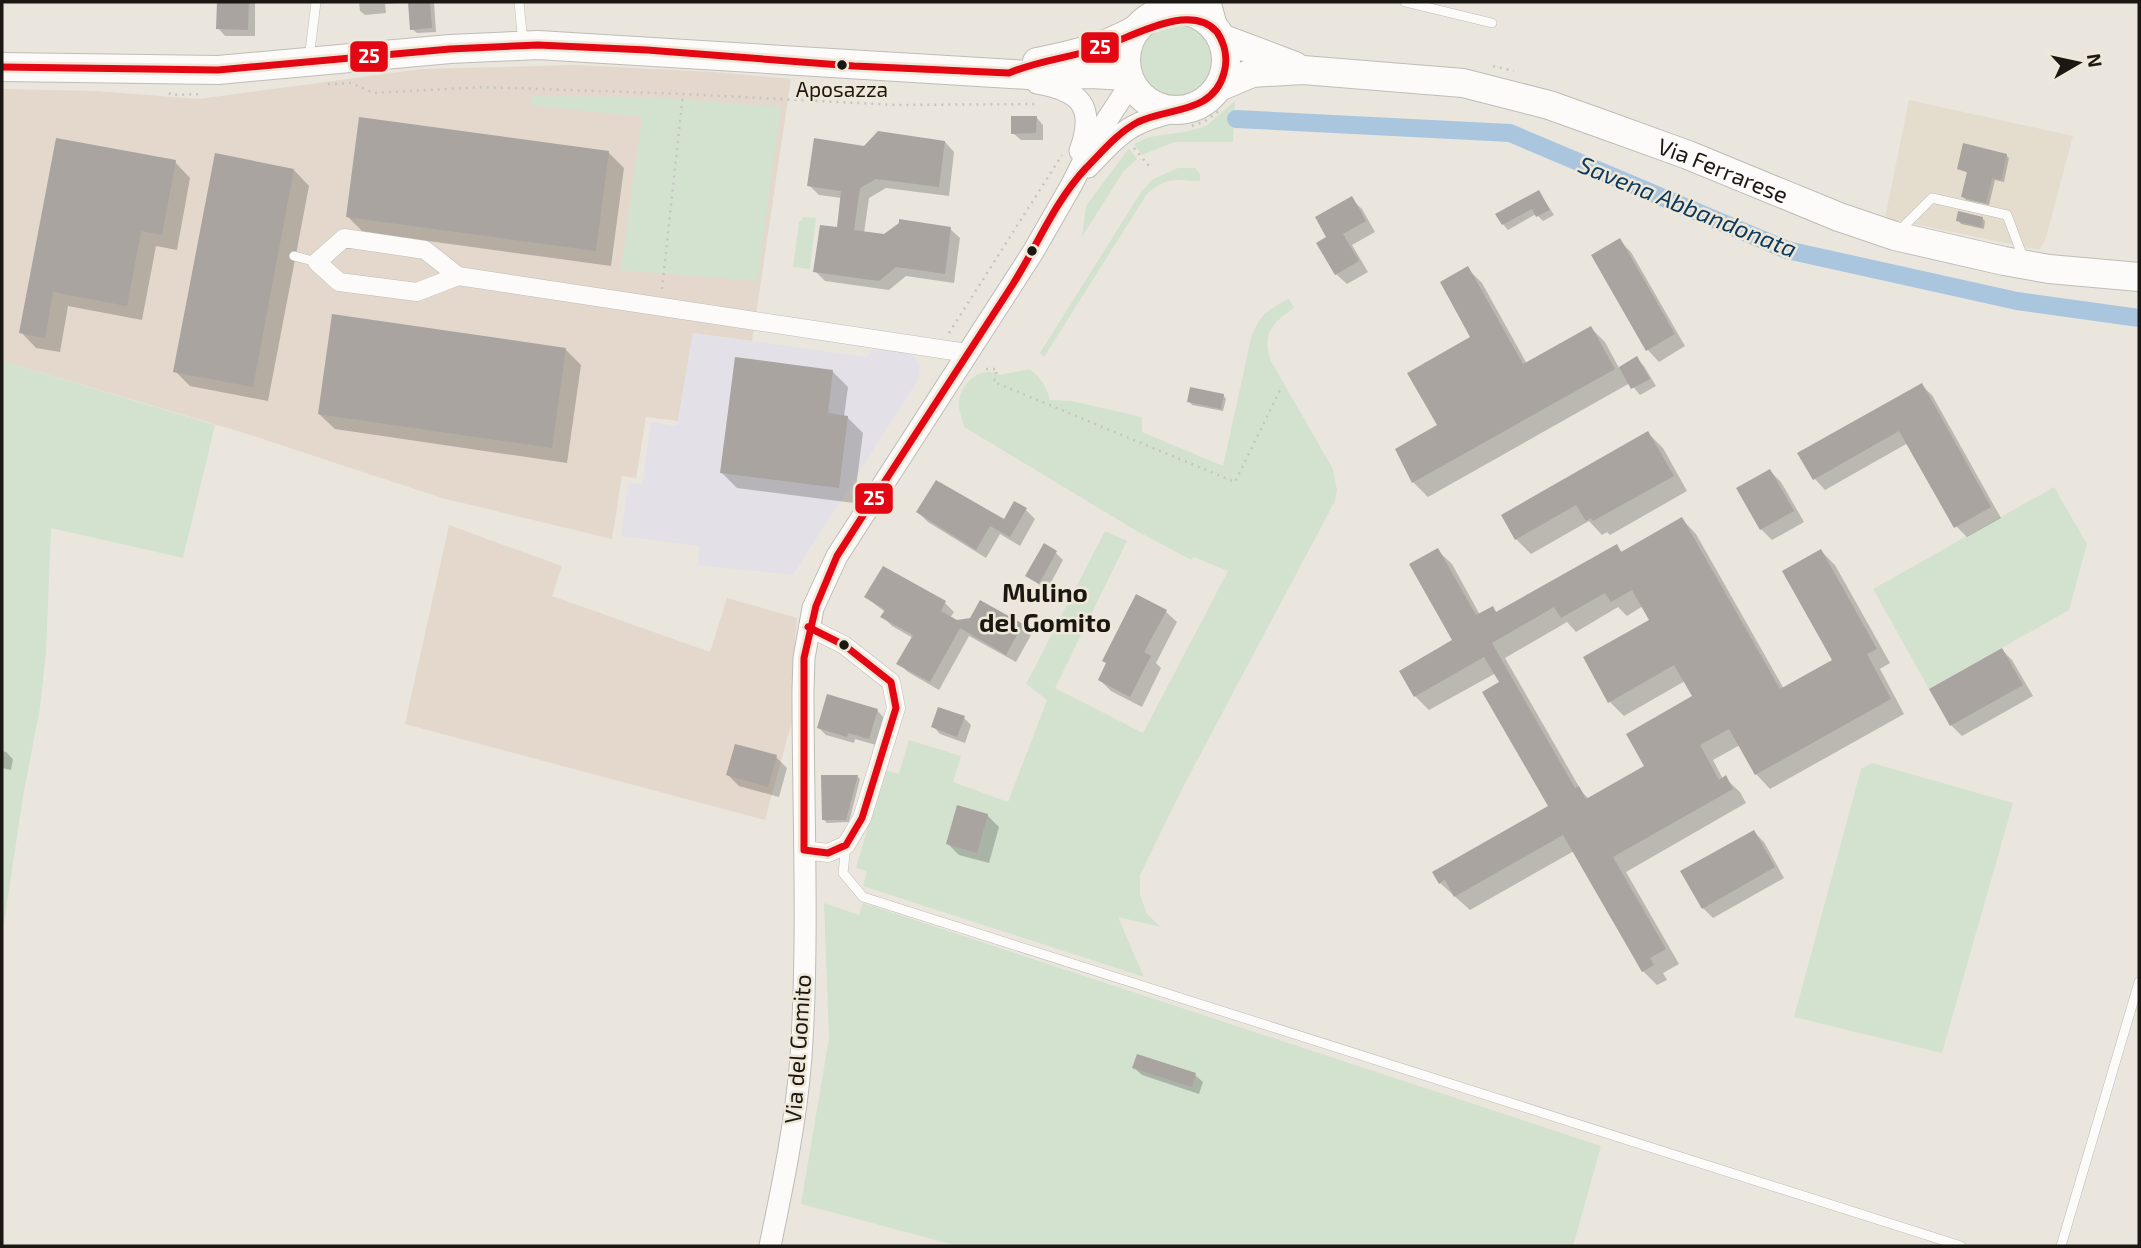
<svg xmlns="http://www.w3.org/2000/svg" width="2141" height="1248" viewBox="0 0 2141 1248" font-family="'Exo 2',sans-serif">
<rect width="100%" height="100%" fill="#eae6de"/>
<path fill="#e4ddcd" d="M1909 100 2073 136 2045 241 2039 250 1885 218Z"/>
<path fill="#e3d8cb" d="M574 65 714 72 791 79 752 341 693 333 678 421 646 417 636 478 622 476 612 539 442 498 241 432 2 361V89L95 91 199 99 422 69Z
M449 525 562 566 552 596 710 652 727 598 797 618 793 661 792 721 765 820 405 724Z"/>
<path fill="#e4e0e8" d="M693 333 866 357 878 344 891 347 915 357 920 366 918 380 793 575 698 565 699 546 621 536 628 483 642 484 651 422 677 426Z"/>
<path fill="#d3e2cf" d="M1137 60a38 38 0 1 1 76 0a38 38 0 1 1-76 0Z
M532 96 650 97 781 107 757 281 621 270 642 117 531 105Z
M1235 101 1233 142H1174L1142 155 1134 144 1149 137 1189 131 1206 126Z
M1129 148 1137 159 1123 172 1082 237 1086 206Z
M1178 168H1195L1200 174V181C1176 180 1166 176 1147 194L1044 357 1040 353 1141 192 1153 179Z
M804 217 816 218 810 269 793 267 799 222Z
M1289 299 1294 308C1273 323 1261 333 1271 361L1333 469 1337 490 1335 501 1182 789 1140 875V895L1147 914 1161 927 1118 917 1144 977 863 886 867 871 856 868 884 770 899 774 909 740 961 756 953 782 1008 802 1047 700 1026 684 1105 531 1127 541 1055 688 1143 733 1228 571 1194 557 1191 560 1135 530 964 427C963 420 957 407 959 400 963 381 981 365 1000 375L1029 369C1040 376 1047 387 1050 400L1072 401 1142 417V432L1223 466 1251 338C1260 314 1267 310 1289 299Z
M2 361 215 425 183 558 51 528 46 653 40 708 24 791 2 936Z
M2054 487 2087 544 2069 610 1929 689 1873 589Z
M1872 763 2013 803 1942 1053 1794 1017 1861 769Z
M824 903 859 915 863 903 1601 1146 1573 1246H958L801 1204 829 1038Z"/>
<path fill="#0003" fill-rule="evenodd" d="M219 2H255V36H225L218 28Z
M359 2H434L436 32 417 33 412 29 410 2 385 4 386 13 365 15 360 11Z
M1036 117 1043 125V140H1021L1013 133Z
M57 140 175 162 190 178 177 250 156 246 142 320 68 306 60 352 36 348 21 332Z
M945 142 954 152 949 196 886 188 869 198 864 233 884 236 950 229 960 238 954 283 906 276 889 290 825 281 815 271 838 229 842 198 819 195 809 185 865 148Z
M609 153 624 168 611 266 363 232 348 217Z
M2006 155 2009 158 2004 182 1995 180 1989 205 1966 200 1963 197 1968 173 1959 169Z
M294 170 309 186 268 401 190 386 175 371Z
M1539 192 1554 215 1543 221 1536 214 1508 230 1503 224Z
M1351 199 1362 209 1375 232 1352 245 1368 272 1347 284 1336 274 1329 238Z
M1982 218 1985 221 1984 229 1961 224 1958 220Z
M1620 241 1631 252 1685 346 1659 362 1648 350 1594 255Z
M1468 269 1482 283 1527 364 1591 328 1605 342 1619 368 1637 359 1644 366 1656 386 1640 395 1630 383 1428 497 1413 482 1397 449 1439 426 1472 338Z
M565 349 581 365 567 463 335 429 319 414Z
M832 371 848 387 844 417H847L863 433 854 503 737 488 722 473Z
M1921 385 1932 395 2001 518 1967 537 1956 526 1908 443 1825 490 1815 479 1800 453Z
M1223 395 1226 399 1223 411 1192 405 1189 401Z
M1648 433 1663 448 1687 491 1610 535 1607 532 1602 535 1589 521 1531 554 1516 539Z
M1770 471 1781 482 1804 522 1772 540 1761 529Z
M1026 510 1035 519 1020 546 1000 534 986 558 928 522 918 512 1004 521Z
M1682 519 1696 534 1784 689 1834 660 1821 551 1835 565 1890 663 1880 669 1904 714 1770 789 1756 774 1740 745 1713 760 1723 779 1725 778 1740 792 1746 803 1626 872 1679 964 1663 973 1667 980 1657 985 1643 971 1574 851 1470 910 1440 883 1550 806 1496 673 1429 710 1415 696 1454 641 1437 550 1452 564 1480 615 1492 608 1497 613 1616 546 1623 553ZM1643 606 1651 620 1610 702 1624 716 1685 681 1694 697 1646 767 1589 799 1582 792 1505 658 1567 622 1576 632 1618 607 1627 616Z
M1056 553 1063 560 1047 590 1027 576Z
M866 597 945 603 954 612 950 618 957 622 971 619 980 602 1022 626 1031 635 1016 662 969 636 939 690 908 672 898 663 913 638 892 626 883 617 885 612Z
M1165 611 1177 622 1156 663 1161 668 1142 707 1111 691 1100 680Z
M2002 650 2012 660 2033 696 1962 736 1951 725 1931 690Z
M877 710 884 718 876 745 855 739 854 743 826 735 819 728Z
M964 718 971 725 965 743 940 734 933 726Z
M2 751 6 752 13 759 11 770 2 768Z
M776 757 787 768 779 797 739 786 728 775Z
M857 776 860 779 849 822 827 823 824 820Z
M987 815 999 827 989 863 959 855 947 843Z
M1754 832 1764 842 1784 878 1713 918 1703 908Z
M1134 1068 1195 1075 1203 1082 1199 1094 1142 1075Z"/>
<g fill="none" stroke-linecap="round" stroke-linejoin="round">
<path stroke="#aac6df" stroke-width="18" d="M1236 119 1510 133 1787 250 2017 301 2139 318"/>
</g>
<path fill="#a9a4a0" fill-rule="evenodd" d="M217 2H249L248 30 216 29Z
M408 2H430L432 28 410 30Z
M1011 116H1037L1036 133 1011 134Z
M359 117 609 151 596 251 346 217Z
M878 131 945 141 939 187 876 179 860 188 854 230 884 234 899 223V219L951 227 945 274 896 267 879 281 813 272 820 225 837 227 841 191 807 186 814 138 864 146Z
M56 138 176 160 162 235 141 231 127 306 53 292 45 338 19 333Z
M1963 143 2007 154 2001 180 1992 178 1986 203 1961 197 1967 172 1957 169Z
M215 153 294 169 253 387 173 372Z
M1539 190 1550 210 1536 217 1532 209 1502 225 1495 214Z
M1352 196 1366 221 1343 234 1359 261 1335 275 1316 243 1326 237 1315 217Z
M1958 211 1983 217 1981 227 1956 221Z
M1620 238 1675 334 1646 351 1591 255Z
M1468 266 1523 364 1591 326 1615 369 1412 483 1395 449 1437 425 1407 373 1470 337 1440 282Z
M332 314 566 348 552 448 318 414Z
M1637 356 1650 379 1631 389 1619 367Z
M735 357 833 370 828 413 848 416 839 488 720 473Z
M1922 383 1991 507 1954 528 1899 431 1813 480 1797 453Z
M1190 387 1224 394 1221 409 1187 402Z
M1648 431 1674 476 1593 521 1591 518 1586 521 1576 505 1515 540 1501 515Z
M1770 469 1794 511 1760 530 1736 488Z
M936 480 1004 519 1014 501 1027 508 1010 537 990 526 976 550 916 512Z
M1682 517 1780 689 1832 660 1782 571 1821 549 1877 649 1867 654 1891 699 1755 775 1729 729 1700 745 1719 780 1726 775 1733 789 1613 857 1666 949 1650 958 1654 965 1642 972 1563 835 1454 897 1445 880 1439 884 1432 872 1548 806 1482 692 1499 682 1484 657 1414 697 1399 671 1452 640 1409 564 1438 548 1476 615 1493 606 1496 612 1617 544 1621 552ZM1632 590 1649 620 1583 657 1608 703 1674 665 1692 696 1626 734 1644 766 1586 799 1579 786 1575 788 1492 643 1554 607 1561 618 1605 593 1611 602Z
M1044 543 1057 551 1039 584 1025 576Z
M883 566 946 601 941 611 957 620 970 618 980 600 1023 624 1006 655 960 628 930 682 896 664 913 635 880 617 885 610 864 597Z
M1136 594 1167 610 1144 652 1151 656 1130 697 1098 680 1106 663 1102 661Z
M2002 648 2023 685 1950 726 1929 689Z
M827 694 878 709 869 739 848 733 847 737 817 728Z
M938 707 965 716 957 737 931 727Z
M735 744 777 755 768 787 726 775Z
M821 775H858L846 820H822Z
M957 805 988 814 977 853 946 844Z
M1754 830 1775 867 1702 909 1680 871Z
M1137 1054 1196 1073 1192 1087 1132 1068Z"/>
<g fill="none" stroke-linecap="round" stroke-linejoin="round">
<g stroke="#bfbcb6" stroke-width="10">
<path id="service" d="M519 2 523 44
M1405 2 1492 23
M309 59 316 2
M1899 231 1932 198 2007 215 2024 260
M294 256 317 262
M846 845 843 873 863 897 1961 1246
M2061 1246 2139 982"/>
</g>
<g stroke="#bfbcb6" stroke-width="19">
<path id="minor" d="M458 276 417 292 339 282 317 262 344 238 425 250 458 276 967 353
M804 850 828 853 846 845 862 818 896 708 891 682 844 645 808 627"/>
</g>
<g stroke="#bfbcb6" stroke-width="23">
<path id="tertiary" d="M1210 2 1218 32
M1160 13 1168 2
M1037 83C1081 91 1096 106 1080 151
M1088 167C1121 132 1131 121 1179 111
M770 1246C783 1184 796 1121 801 1057 809 936 803 813 803 691L804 658 813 608 837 556 1033 252 1072 184 1094 140 1131 83"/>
</g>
<g stroke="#bfbcb6" stroke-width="30">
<g id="primary">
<circle cx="1176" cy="60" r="50"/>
<path d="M1221 38 1295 66"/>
<path d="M1037 62C1075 54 1101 49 1135 30"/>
<path d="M2 67 218 70 450 49 538 45 1045 76 1091 74 1127 76"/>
<path id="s1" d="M1219 87 1252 73 1303 70 1463 83 1549 105 1605 125 1688 155 1839 217 1895 236 2004 261 2049 269 2139 277"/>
</g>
</g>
<path stroke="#c6c5c2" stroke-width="2.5" stroke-dasharray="2 5" stroke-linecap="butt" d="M1493 66 1514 71
M328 84 351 83 374 93 483 87 683 94 896 105 1036 104
M169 93 171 95 203 94
M1192 126 1205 121 1220 110
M1134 148 1149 166
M662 289 683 94
M949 333 1062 155
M986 369H997L994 382 1235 482 1282 386"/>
<use href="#service" stroke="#fcfbfa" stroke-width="9"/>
<use href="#minor" stroke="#fcfbfa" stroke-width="18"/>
<use href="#tertiary" stroke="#fcfbfa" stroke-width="21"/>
<use href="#primary" stroke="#fcfbfa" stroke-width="28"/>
<g stroke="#efe8d9" stroke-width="12">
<path id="bus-1" d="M2 67 218 70 450 49 538 45 647 50 854 66 1009 73C1037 61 1067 58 1096 49 1128 40 1189 0 1217 32 1225 44 1228 59 1224 73 1213 114 1169 107 1138 122 1117 133 1102 152 1086 168 1055 201 1037 246 1013 284 954 375 895 465 837 556L816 606 804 658V850
M804 850 828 853 846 845 862 818 896 708 891 682 844 645 808 627"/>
</g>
<use href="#bus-1" stroke="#e30613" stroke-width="7"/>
</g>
<g fill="#1b1813" stroke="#efe8d9" stroke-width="2.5">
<circle cx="842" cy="65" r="6"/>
<circle cx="1032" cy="251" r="6"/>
<circle cx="844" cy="645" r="6"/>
</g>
<g text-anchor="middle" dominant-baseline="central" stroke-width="5" stroke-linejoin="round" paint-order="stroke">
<g font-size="21" fill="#1b1813" stroke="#efe8d9">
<text x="842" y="88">Aposazza</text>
</g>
<g font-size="23" fill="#1b1813" stroke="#efe8d9">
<text stroke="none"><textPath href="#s1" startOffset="522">Via Ferrarese</textPath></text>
<text transform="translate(797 1049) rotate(-86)">Via del Gomito</text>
</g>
<g font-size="24" font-style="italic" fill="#0b3a60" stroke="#efe8d9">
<text transform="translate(1688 206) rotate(22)">Savena Abbandonata</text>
</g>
<g font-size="26" font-weight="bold" fill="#1b1813" stroke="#efe8d9">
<text x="1045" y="591">Mulino<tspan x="1045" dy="30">del Gomito</tspan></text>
</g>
</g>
<g stroke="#efe8d9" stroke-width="2.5">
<rect x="1080" y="31" width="40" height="33" rx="7" fill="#e30613"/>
<rect x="349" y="40" width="40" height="33" rx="7" fill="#e30613"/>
<rect x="854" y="482" width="40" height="33" rx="7" fill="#e30613"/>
</g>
<g font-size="19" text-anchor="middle" font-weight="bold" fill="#fff">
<text x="1100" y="54">25</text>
<text x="369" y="63">25</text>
<text x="874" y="505">25</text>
</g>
<rect width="2141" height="1248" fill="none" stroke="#1b1813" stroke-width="7"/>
<g transform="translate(2078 63) rotate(81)" stroke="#efe8d9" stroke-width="5" paint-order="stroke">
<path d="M0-5L12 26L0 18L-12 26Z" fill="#1b1813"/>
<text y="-10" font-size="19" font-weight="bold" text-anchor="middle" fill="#1b1813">N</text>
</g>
</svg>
